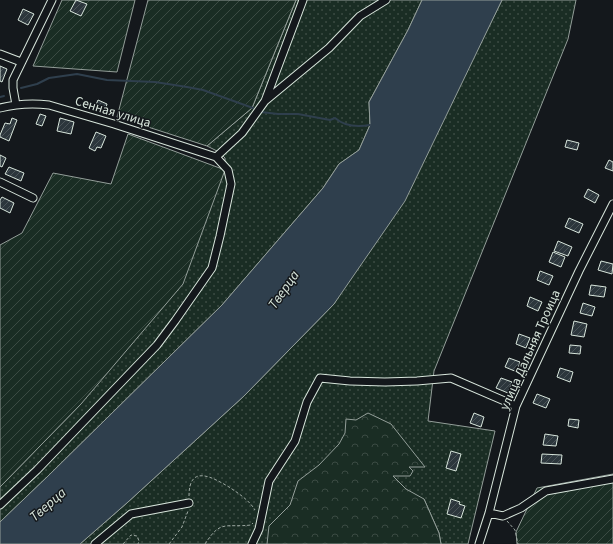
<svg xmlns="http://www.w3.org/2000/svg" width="613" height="544" viewBox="0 0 613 544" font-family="'Source Sans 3',sans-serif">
<defs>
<pattern id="grass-dots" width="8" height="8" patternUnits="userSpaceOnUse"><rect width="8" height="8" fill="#1a2d24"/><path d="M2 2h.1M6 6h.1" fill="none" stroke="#3b4b43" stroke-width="1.8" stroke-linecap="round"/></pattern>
<pattern id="forest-crowns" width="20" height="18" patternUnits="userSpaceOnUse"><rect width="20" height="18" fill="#1a2d24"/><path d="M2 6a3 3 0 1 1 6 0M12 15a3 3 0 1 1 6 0" fill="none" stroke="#3b4b43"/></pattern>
<pattern id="garden-furrows" width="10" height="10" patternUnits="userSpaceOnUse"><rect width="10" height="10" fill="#1a2d24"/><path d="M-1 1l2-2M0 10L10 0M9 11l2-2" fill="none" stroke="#3b4b43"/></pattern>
<pattern id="building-hatch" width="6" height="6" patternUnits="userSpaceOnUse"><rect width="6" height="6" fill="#2c363c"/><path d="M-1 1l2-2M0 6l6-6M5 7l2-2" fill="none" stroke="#4a5358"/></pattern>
</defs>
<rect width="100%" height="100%" fill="#14181c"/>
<path fill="url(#grass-dots)" stroke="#939e99" d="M296 0H422L408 30 369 102 370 125 359 150 339 164 323 188 222 305 47 477 0 522V487L81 404 225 170V158L219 152 207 146 252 108Z
M502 0H576L568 39 434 371 428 421 495 431 468 544H441L439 533 424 499 287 544H80L128 502 244 396 334 304 467 70Z"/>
<path fill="url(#forest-crowns)" stroke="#939e99" d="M368 413 391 424 425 467H409L413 471 410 476H393L406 489 424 499 439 533 441 544H267L269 526 290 505 298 481 319 465 339 444 345 433 346 419 356 420Z"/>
<path fill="url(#garden-furrows)" stroke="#939e99" d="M62 0H135L117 72 33 66Z
M148 0H296L252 108 207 146 117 117Z
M128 134 225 170 183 284 81 404 0 487V245L22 233 53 173 111 184Z
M613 474V544H517L516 532 537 488Z"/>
<path fill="#2f3f4d" stroke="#939e99" d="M422 0H502L405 201 334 304 244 396 128 502 80 544H0V522L47 477 222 305 323 188 339 164 359 150 370 125 369 102 408 30Z"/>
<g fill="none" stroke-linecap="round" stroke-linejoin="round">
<path stroke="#2f3f4d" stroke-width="2" d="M21 88 37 84 49 78 77 74 107 80 155 82 187 87 203 90 253 108
M0 97 4 96
M261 112 278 114H298L330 120 335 118C344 126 358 127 370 125"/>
</g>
<path fill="url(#building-hatch)" stroke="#d8e6dc" d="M76 0 87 4 81 16 70 11Z
M23 9 34 14 28 25 18 20Z
M0 66 7 69 2 82 0 81Z
M98 100 107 104 105 111 95 107Z
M40 114 46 116 42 126 36 124Z
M12 118 17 120 9 141 0 137V135L5 123 10 124Z
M60 118 74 122 71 134 57 131Z
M96 132 106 136 101 148 97 147 95 151 89 148Z
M567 140 579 143 577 150 565 147Z
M0 155 6 158 2 167 0 166Z
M609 160 613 162V171L605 168Z
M9 167 24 173 21 181 5 174Z
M588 189 599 195 595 203 584 197Z
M2 197 14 203 10 213 0 208V200Z
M569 218 583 224 579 233 565 227Z
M558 241 572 247 568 256 554 251Z
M553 252 565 257 561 267 549 262Z
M601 261 613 264 612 274 598 270Z
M540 271 553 276 549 285 537 280Z
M591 285 606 287 604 297 589 295Z
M530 297 542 302 538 311 527 306Z
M583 303 595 307 592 316 580 313Z
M574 321 587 324 584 337 571 335Z
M519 334 530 338 526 348 516 344Z
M570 345 581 346 580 354 569 353Z
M509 358 520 362 517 372 505 367Z
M560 368 573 372 570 382 557 377Z
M501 378 512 382 508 393 496 388Z
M537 394 550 399 546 408 533 403Z
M474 413 484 417 481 427 470 423Z
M569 419 579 420 578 428 568 426Z
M545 434 558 436 556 446 543 445Z
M451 451 461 454 456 471 446 468Z
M542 454 562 455 561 464 541 463Z
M451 499 460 502 459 504 465 506 461 518 447 514Z"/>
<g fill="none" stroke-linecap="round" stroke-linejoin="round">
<g stroke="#d8e6dc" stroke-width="9">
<path id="minor" d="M0 54 21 62
M265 101 303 0
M16 105 13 88V80L52 0
M0 108C16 104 32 103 49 105L114 124 216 157
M216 157 242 133 265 101 329 48 360 16 386 0
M0 182 33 198
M0 505 37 470 157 345 175 321 212 268 220 236 231 184 228 170 216 157
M489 513 503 516 521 508 546 491 613 479
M95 544 131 514 189 503
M252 544 259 529 269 481 295 441 307 402 320 378 350 381 385 382 417 381 451 378 516 406
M479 544 489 513 516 406 579 271 613 204"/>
</g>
<path stroke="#9da8a2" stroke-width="1" stroke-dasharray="3 2" stroke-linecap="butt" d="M189 496C189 464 212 477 229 487 238 493 249 500 255 510
M507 521 515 530 518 544
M123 544 131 535 137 536 139 541 138 544
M169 544 182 527 188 511
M205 544C221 519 225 528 251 525L253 523"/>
<use href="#minor" stroke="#14181c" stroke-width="7"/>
</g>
<g text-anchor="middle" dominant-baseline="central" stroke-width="3" stroke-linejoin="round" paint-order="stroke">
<g font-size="13" fill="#d8e6dc" stroke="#14181c">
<text transform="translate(113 112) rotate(17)">Сенная улица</text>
<text transform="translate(530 350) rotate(-66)">улица Дальняя Троица</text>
</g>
<g font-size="14" font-style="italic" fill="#d8e6dc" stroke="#14181c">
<text transform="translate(284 290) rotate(-55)">Тверца</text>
<text transform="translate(48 505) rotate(-41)">Тверца</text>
</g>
</g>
</svg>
